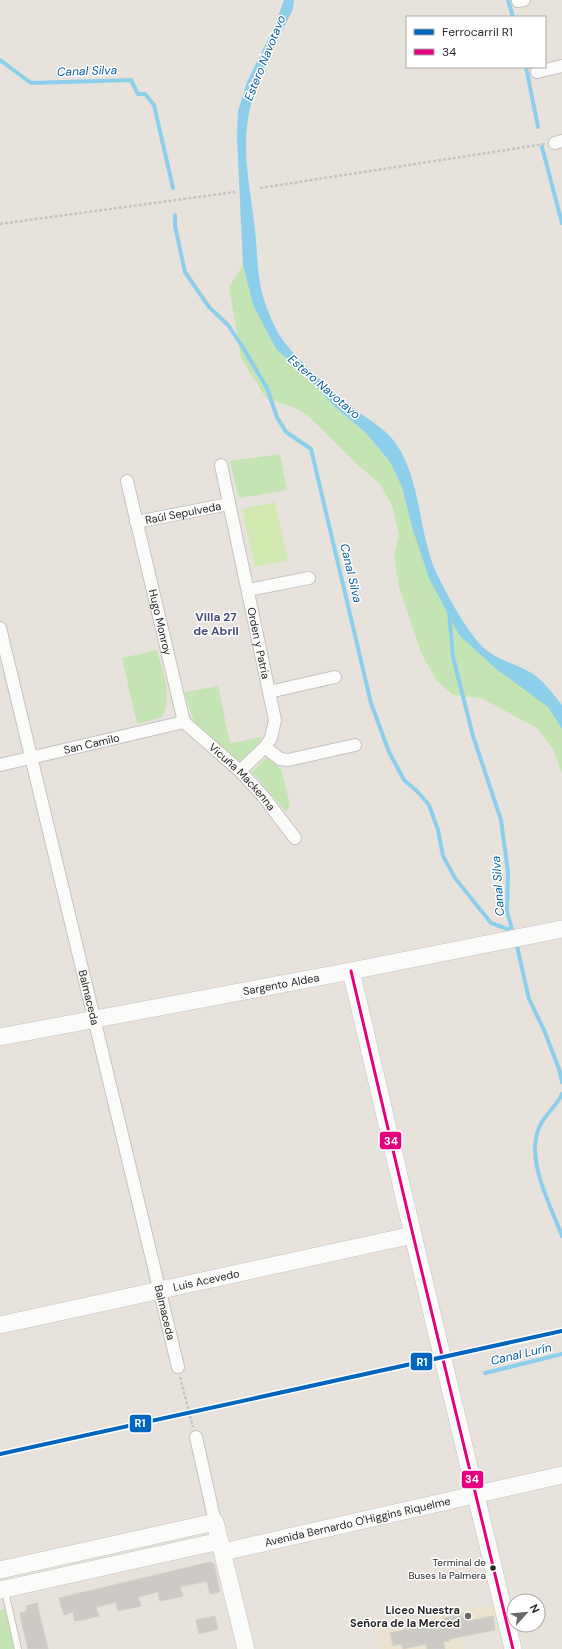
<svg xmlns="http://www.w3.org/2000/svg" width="562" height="1649" viewBox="0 0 562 1649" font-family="'DM Sans',sans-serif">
<rect width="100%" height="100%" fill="#e7e3dc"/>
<path fill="#ebe3d0" d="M497 1603 503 1630 461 1639 463 1649H380L376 1628Z"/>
<path fill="#c5e4b3" d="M243 265 253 305 276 349 304 374 335 407 366 433 390 462 402 487 412 527 459 635 548 707 562 729V773L553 749 537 728 481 698 453 695 436 680 421 652 399 587 394 556 399 534 392 505 380 484 360 467 308 416 293 407 266 398 241 358 229 287Z
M280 454 287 490 239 498 230 461Z
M157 650C162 671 174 697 162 717L137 724 122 658Z
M218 686 230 743 262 737 256 747 240 762 194 722 184 692Z
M267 757 281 769 290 805 286 812 252 772Z
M5 1608 15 1649H0V1610Z"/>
<path fill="#d1e8b1" d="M275 502 288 560 255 567 242 509Z"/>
<path fill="#8dcfeb" d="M284 0H294L293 9C278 41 253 84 248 119 242 155 251 194 255 229 257 247 257 265 260 283 263 300 271 321 280 336 296 360 334 392 357 411 371 421 387 430 397 445 422 484 418 533 437 574 447 595 471 640 489 652 503 662 520 665 533 674 543 680 551 692 559 701L562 705V729L548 707 495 668 459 635 429 578 412 527 402 487 390 462 366 433 335 407 304 374 276 349 253 305 243 265 242 244 237 137 238 111 247 82 275 25Z"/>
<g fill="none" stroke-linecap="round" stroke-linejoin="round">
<path stroke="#8dcfeb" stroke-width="4" d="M508 0 513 17
M0 60 31 83 131 80 138 94H145L154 105 173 188
M526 67 538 127
M542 147 562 223
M175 215V226L185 272 209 307 228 325 242 346 267 388 277 417 286 432 311 449 371 703 389 752 404 780 418 792 429 805 438 830 443 856 455 878 491 923 513 931
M449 611 453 657 473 736 501 820 508 872 507 911 513 933
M516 942 529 999 544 1030 559 1069 562 1082
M562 1094C557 1105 548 1112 542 1122 522 1154 550 1204 562 1236
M485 1373 562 1354"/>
</g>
<path fill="#cdcac6" stroke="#d2cec8" d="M210 1562 214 1564 220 1592 210 1594 207 1581 180 1587 183 1596 160 1601 158 1592 138 1597 141 1606 118 1611 116 1602 96 1607 99 1616 87 1619 75 1621 73 1612 64 1615 59 1598Z
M37 1603 48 1649H28L22 1624 20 1613 27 1611 26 1606Z
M468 1613 469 1621 493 1616 495 1630 450 1639V1641L443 1642 445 1649H427L426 1644 403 1649 402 1644 393 1646 390 1633 445 1622 444 1618Z
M215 1616 218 1629 199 1634 196 1620Z"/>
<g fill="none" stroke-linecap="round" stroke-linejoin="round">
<g stroke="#c4c2c2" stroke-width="8">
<path id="lane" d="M5 1591 18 1649"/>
</g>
<g stroke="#c4c2c2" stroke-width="14">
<g id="street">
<path d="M518 1 524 0"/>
<path d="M537 72 562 66"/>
<path d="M555 143 562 141"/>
<path id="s1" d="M221 465 275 720 271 738 265 747 240 771"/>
<path id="s2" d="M127 481 184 722"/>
<path id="s3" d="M136 522 229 504"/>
<path d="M248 590 309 578"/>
<path id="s4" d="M0 628 178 1367"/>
<path d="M269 692 335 677"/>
<path id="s5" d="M184 722 240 771 263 796 295 838"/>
<path d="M265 747 280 759 288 760 355 745"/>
<path id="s6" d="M0 765 184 722"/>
<path d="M196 1437 215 1522"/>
</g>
</g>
<g stroke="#c4c2c2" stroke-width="18">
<g id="secondary">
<path d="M351 971 413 1235 513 1649"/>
<path id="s7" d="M0 1037 351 971 562 929"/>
<path id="s8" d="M0 1325 413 1235"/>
<path id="s9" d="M223 1552 562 1475"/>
<path d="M0 1570 215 1522 246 1649"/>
<path d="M0 1590 220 1541"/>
</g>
</g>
<path stroke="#c4c3c2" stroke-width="2.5" stroke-dasharray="3 2" stroke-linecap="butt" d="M260 188 545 144
M0 224 235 192
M180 1377 193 1427"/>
<use href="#lane" stroke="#fbfbfa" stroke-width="6"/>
<use href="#street" stroke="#fbfbfa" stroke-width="12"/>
<use href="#secondary" stroke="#fbfbfa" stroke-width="17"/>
<g stroke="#fff" stroke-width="6">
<path id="bus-1" d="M351 971 413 1235 513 1649"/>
</g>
<use href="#bus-1" stroke="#e5007d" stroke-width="3"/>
<g stroke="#fff" stroke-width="7">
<path id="rail-1" d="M0 1454 562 1331"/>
</g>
<use href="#rail-1" stroke="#0065bd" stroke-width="4"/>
</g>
<circle fill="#272727" stroke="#fff" stroke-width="1.5" cx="493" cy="1568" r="3.5"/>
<circle fill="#6a6966" stroke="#fff" stroke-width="1.5" cx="468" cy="1616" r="4"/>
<g text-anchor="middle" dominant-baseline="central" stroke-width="3" stroke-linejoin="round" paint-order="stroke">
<g font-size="10" fill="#272727" stroke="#fff" text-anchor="end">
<text x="486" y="1562">Terminal de<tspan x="486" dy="13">Buses la Palmera</tspan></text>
</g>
<g font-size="11" fill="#272727" stroke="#fff">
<text stroke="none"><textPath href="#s3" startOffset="48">Raúl Sepulveda</textPath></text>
<text stroke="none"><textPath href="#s2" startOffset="145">Hugo Monroy</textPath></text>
<text stroke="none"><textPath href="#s1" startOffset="182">Orden y Patria</textPath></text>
<text stroke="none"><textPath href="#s6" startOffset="94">San Camilo</textPath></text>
<text stroke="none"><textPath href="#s5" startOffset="80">Vicuña Mackenna</textPath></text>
<text stroke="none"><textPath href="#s7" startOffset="286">Sargento Aldea</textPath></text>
<text stroke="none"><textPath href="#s4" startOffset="380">Balmaceda</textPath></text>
<text stroke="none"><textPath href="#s8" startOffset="211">Luis Acevedo</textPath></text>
<text stroke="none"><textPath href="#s4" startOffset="704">Balmaceda</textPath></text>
<text stroke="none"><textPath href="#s9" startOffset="138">Avenida Bernardo O'Higgins Riquelme</textPath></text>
</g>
<g font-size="11" font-weight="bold" fill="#272727" stroke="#fff" text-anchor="end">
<text x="460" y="1610">Liceo Nuestra<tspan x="460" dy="13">Señora de la Merced</tspan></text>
</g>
<g font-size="12" font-style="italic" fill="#09619a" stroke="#fff">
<text transform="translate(265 58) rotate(-68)">Estero Navotavo</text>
<text transform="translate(87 71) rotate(-2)">Canal Silva</text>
<text transform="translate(324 387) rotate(41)">Estero Navotavo</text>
<text transform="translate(351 573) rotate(77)">Canal Silva</text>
<text transform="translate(498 886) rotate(-94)">Canal Silva</text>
<text transform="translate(521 1354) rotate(-13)">Canal Lurín</text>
</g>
<g font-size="12" font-weight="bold" fill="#474d79" stroke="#fff">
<text x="216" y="617">Villa 27<tspan x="216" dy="14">de Abril</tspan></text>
</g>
</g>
<g stroke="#fff" stroke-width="1.5">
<rect x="379" y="1131" width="23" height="19" rx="4" fill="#e5007d"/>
<rect x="410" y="1352" width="23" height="19" rx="4" fill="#0065bd"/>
<rect x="129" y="1414" width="23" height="19" rx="4" fill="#0065bd"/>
<rect x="461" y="1470" width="23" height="19" rx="4" fill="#e5007d"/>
</g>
<g font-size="11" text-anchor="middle" font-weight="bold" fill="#fff">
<text x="391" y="1145">34</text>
<text x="422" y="1366">R1</text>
<text x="140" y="1427">R1</text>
<text x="472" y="1483">34</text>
</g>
<rect x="406" y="16" width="140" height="52" fill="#ffffff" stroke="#a9a9a9"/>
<rect x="414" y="29" width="20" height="6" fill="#0065bd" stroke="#a9a9a9"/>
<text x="442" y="36" font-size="12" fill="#272727">Ferrocarril R1</text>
<rect x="414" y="49" width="20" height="6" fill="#e5007d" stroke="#a9a9a9"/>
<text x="442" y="56" font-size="12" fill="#272727">34</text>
<g transform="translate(526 1613) rotate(63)"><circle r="19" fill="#ffffff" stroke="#a9a9a9"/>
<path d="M0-3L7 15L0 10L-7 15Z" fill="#6a6966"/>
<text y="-6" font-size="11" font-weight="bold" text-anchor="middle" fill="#272727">N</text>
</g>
</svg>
